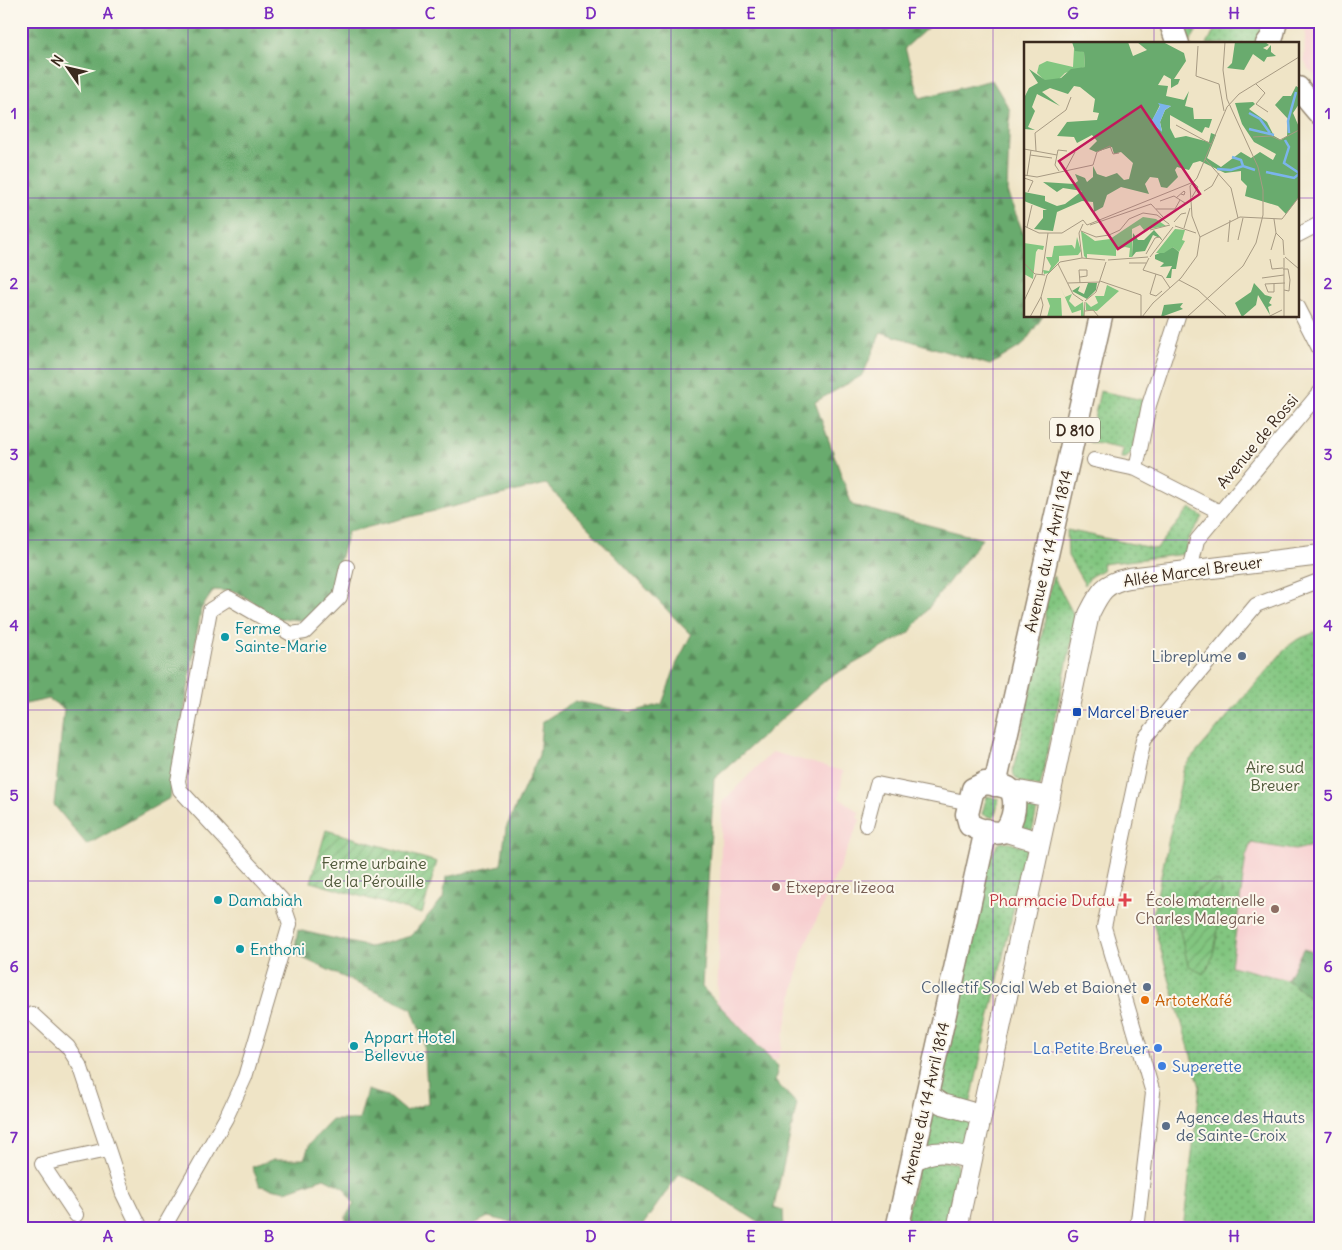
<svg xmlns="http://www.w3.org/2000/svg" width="1342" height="1250" viewBox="0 0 1342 1250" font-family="Delius,sans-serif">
<defs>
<pattern id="grass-dots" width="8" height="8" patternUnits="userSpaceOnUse" patternTransform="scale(1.25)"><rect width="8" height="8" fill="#82c680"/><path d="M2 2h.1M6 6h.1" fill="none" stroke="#6ca168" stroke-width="1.8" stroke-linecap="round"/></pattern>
<pattern id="forest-firs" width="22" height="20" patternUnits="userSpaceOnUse" patternTransform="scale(1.25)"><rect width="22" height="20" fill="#69ab6e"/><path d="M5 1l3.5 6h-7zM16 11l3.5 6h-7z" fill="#588b5a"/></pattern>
<pattern id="garden-furrows" width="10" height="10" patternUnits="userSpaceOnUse" patternTransform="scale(1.25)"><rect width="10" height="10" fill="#82c680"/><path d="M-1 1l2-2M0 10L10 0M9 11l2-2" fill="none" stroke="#6ca168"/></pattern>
</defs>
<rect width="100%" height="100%" fill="#fbf7ec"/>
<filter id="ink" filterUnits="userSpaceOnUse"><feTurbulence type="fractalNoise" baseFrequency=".02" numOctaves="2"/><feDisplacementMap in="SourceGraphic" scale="10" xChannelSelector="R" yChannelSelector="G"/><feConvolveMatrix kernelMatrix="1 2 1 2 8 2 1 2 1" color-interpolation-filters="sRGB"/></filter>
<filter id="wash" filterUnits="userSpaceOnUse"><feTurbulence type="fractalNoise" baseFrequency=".0096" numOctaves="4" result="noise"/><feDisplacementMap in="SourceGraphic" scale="20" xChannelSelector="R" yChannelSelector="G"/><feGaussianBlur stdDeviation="1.12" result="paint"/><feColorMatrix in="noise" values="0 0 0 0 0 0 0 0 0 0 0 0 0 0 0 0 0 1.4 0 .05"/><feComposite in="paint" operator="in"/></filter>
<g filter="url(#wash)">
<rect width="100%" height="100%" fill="#efe4c6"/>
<path fill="#f7cfd0" d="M1306 21H1321V79L1308 69 1304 60Z
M772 752 843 771 839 798 860 813 857 817 860 820 802 953 778 1060 716 1051 722 802Z
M1251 843 1295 850 1321 844V954L1303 949 1287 980 1231 966 1246 856Z"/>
<path fill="url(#grass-dots)" stroke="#5e784f" d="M1179 21H1202L1190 42 1184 35Z
M1219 21H1268L1256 44H1207Z
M1100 391 1143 400 1133 452 1126 458H1121L1123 449 1089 442Z
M1190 508 1203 517 1188 539 1185 554 1102 564 1103 570 1091 576 1085 585 1068 556 1067 530 1156 549Z
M1053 576 1075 617V626L1040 787C1021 782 1006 781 1017 757L1045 619V607Z
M1321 630V844L1295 850 1251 843 1246 856 1231 966 1287 980 1321 1006V1229H1183L1200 1087 1152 919 1184 767 1287 647 1298 639Z
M987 796 999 799 994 818 982 814Z
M1022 800H1039L1031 836 1015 829Z
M1003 841 1027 848 970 1105 939 1093 989 854 992 855 997 845Z
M931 1106 970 1116 969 1150 924 1151Z
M925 1160 957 1163 958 1168 945 1229H904L919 1164Z"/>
<path fill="url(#forest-firs)" stroke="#526a46" d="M21 21H935L905 48 920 98 992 80 1010 110 1007 192 1026 240V316H1043L1023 345 990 365 881 332 863 375 815 402 852 505 982 539 909 633 828 678 714 779 702 987 778 1067 775 1081 797 1104 774 1207 783 1210 784 1229H769L693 1180 679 1174 640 1229H517L514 1223 488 1217 465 1229H346V1216L354 1204 344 1188 324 1178 286 1191 260 1186 252 1167 274 1159H304L310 1143 332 1120H359L367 1090 387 1096 405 1111 428 1103 424 1042 412 1009 294 954 298 930 370 947 411 936 443 898 446 877 501 865 506 828 539 755 542 722 575 701 632 712 662 704 676 665 691 635 546 484 348 532 330 594 317 614 300 620 278 618 237 592 214 590 201 609 170 798 87 845 54 805 64 709 49 699 21 705Z
M1303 949 1321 954V1006L1287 980Z"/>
<path fill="url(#garden-furrows)" stroke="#5e784f" d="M326 830 437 862 422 914 311 882Z
M1215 881 1220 882 1222 890C1220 908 1217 963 1203 974L1188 965 1176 914C1182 900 1201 885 1215 881Z"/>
</g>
<g filter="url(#ink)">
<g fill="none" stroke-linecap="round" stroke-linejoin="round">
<g stroke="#958772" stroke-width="16">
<path id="street" d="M1298 235 1321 223
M1298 307 1321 352
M1094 460 1136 469 1220 512
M1136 469 1149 405 1178 316
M1190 571 1197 540 1321 391
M866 825 877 784 970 803
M32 1014 68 1047 81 1068 123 1194 140 1229
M76 1215 42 1164 107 1150
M163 1229 226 1118 245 1077 290 924 282 900 180 790 178 781 210 610 229 598 291 634 305 632 340 597 347 567
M1137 1229 1153 1093 1104 927 1144 739 1256 605 1321 580"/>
</g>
<g stroke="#958772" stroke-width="22">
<path id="secondary" d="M1013 793 1019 791 1050 797
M1003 831 1040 842
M927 1094 942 1104 981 1115
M913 1161C936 1148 947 1152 972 1159
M957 1229 1089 614C1100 592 1104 583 1129 578L1321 555"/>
</g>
<g stroke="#958772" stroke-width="25">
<path id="primary" d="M1170 21 1178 44
M1267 44 1272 37 1276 21
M1298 88 1319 113
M985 783C992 784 1002 785 1008 788 1019 795 1014 824 1004 831 996 836 977 829 970 825L967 814 973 789Z
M995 785 1101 316
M897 1229 986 830"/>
</g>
<use href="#street" stroke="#fff" stroke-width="14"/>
<use href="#secondary" stroke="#fff" stroke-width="20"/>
<use href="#primary" stroke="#fff" stroke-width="22"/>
</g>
</g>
<path fill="none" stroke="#7b2cbf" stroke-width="1" stroke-opacity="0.55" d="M188 21V1229M349 21V1229M510 21V1229M671 21V1229M832 21V1229M993 21V1229M1154 21V44M21 198H1026M1298 198H1321M1154 316V1229M21 369H1321M21 540H1321M21 710H1321M21 881H1321M21 1052H1321"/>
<g fill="#0f9aa8" stroke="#fbf7ec" stroke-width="2">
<circle cx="225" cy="637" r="5"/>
<circle cx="218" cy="900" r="5"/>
<circle cx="240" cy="949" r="5"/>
<circle cx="354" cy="1046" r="5"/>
</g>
<g fill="#5c6f8a" stroke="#fbf7ec" stroke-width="2">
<circle cx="1242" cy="656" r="5"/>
<circle cx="1147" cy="987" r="5"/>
<circle cx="1166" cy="1126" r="5"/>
</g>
<rect fill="#1a4fb4" stroke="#fbf7ec" stroke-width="2" x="1072" y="707" width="10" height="10" rx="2.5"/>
<g fill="#8d6e63" stroke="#fbf7ec" stroke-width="2">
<circle cx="776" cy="887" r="5"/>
<circle cx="1275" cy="909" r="5"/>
</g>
<path fill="#e0444e" stroke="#fbf7ec" stroke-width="2" d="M1122.5 892.5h5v5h5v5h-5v5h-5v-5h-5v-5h5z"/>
<circle fill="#e8710a" stroke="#fbf7ec" stroke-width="2" cx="1145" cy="1000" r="5"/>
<g fill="#3f7fe0" stroke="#fbf7ec" stroke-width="2">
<circle cx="1158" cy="1048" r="5"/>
<circle cx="1162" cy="1066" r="5"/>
</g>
<g text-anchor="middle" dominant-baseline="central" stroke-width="4" stroke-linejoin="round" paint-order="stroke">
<rect fill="#fbf7ec" stroke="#75685c" stroke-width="1" x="1050" y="417.5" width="50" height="25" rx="4"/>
<g font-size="15" font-weight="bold" fill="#3b2a1e">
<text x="1075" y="430">D 810</text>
</g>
<g font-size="16" fill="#3b2a1e" stroke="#fbf7ec">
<text transform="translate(1257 441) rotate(-50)">Avenue de Rossi</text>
<text transform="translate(1048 551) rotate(-77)">Avenue du 14 Avril 1814</text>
<text transform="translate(1193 571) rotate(-8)">Allée Marcel Breuer</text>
<text transform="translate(925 1103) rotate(-77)">Avenue du 14 Avril 1814</text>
</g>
<g font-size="16" fill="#0d838f" stroke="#fbf7ec" text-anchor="start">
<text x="235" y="628">Ferme<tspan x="235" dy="18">Sainte-Marie</tspan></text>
<text x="228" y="900">Damabiah</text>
<text x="250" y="949">Enthoni</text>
<text x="364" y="1037">Appart Hotel<tspan x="364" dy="18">Bellevue</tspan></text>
</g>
<g font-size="16" fill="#4e5e75" stroke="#fbf7ec" text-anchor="end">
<text x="1232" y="656">Libreplume</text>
<text x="1137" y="987">Collectif Social Web et Baionet</text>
<text x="1176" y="1117" text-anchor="start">Agence des Hauts<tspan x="1176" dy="18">de Sainte-Croix</tspan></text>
</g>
<g font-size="16" fill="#164399" stroke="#fbf7ec" text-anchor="start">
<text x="1087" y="712">Marcel Breuer</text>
</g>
<g font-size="16" fill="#50593b" stroke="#fbf7ec">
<text x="1275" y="767">Aire sud<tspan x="1275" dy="18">Breuer</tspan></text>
<text x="374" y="863">Ferme urbaine<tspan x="374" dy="18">de la Pérouille</tspan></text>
</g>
<g font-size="16" fill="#785e54" stroke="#fbf7ec" text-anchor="start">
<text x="786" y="887">Etxepare lizeoa</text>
<text x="1265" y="900" text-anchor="end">École maternelle<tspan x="1265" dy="18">Charles Malegarie</tspan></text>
</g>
<g font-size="16" fill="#be3a42" stroke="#fbf7ec" text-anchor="end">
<text x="1115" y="900">Pharmacie Dufau</text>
</g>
<g font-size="16" fill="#c56008" stroke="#fbf7ec" text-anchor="start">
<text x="1155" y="1000">ArtoteKafé</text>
</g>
<g font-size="16" fill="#366cbe" stroke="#fbf7ec" text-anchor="end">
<text x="1148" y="1048">La Petite Breuer</text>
<text x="1172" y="1066" text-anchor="start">Superette</text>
</g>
</g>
<g transform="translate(1024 42)">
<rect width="275" height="275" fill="#efe4c6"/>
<path d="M50 7 60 10 61 25 41 31 35 37 21 39 13 31 15 23 23 19 49 25ZM119 175 132 177 142 184 120 188 116 183 108 187V215H105L106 206 101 205 92 208V214L63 212V217L60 214 57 189 71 199 86 197ZM53 195 57 209 54 213 35 214V219L25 231 20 232 19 228 25 229 27 224 22 215H28L30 204 48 203 51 207ZM0 201 20 204 19 208 14 207 12 210 9 237 0 232ZM83 243 95 249 73 269 62 268V260L67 265 74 261 71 254H80ZM36 244 41 255 48 252 45 259 51 265 59 260 60 275H57V268L48 271Z" fill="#82c680"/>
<path d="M48 0H104L109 14 123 8 113 0H139L160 11 162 19 150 37H156L154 42 147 46V37L140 33 134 43 144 44 142 54 160 58 165 49 161 64 169 66 170 77H188L185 86 181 85 178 91 146 73V86L151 96 162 94 185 100 187 91 192 93 183 116 197 125 217 110 227 116 236 110 249 118 252 112 230 100 218 82 211 61 229 60 231 62 225 67 243 80 250 94 257 98 263 94 264 77 251 63 259 54H267L272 44 275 46V62L269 71 275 85V155L262 172 254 164 221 154 223 144 217 138V129L201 131 176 119 169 121 165 128 153 125 151 128 154 135 143 146 137 145 134 136 126 135 121 142 125 152 97 145 83 153 79 165 70 170 69 160 58 159 33 170 29 189 10 187 19 176V168H23L0 159V150L21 154V159L33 164 41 162 58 149 39 146 33 150 19 140 50 142 54 139 51 132 61 136 63 140 69 135V124L73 132 82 135 93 131 100 138 105 137 109 121 97 110 90 112 88 105 72 110 65 107 73 99 68 93 53 101 50 95 33 94 43 80 73 78 75 71 69 70 71 57 56 45 50 44 44 52 26 46 18 50 36 64 13 52 8 65 11 69 4 85 11 88 0 87V56L5 46 14 41 5 27 21 38 37 36 47 27 61 25 60 10 51 9ZM136 63 147 64 141 68 136 80 138 89 127 81ZM211 0H241L245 3 239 6 243 8 247 3V10L252 14 243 15 240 20 229 12 220 28 203 26 208 21ZM130 188 138 197 129 193 121 209 112 210 108 215 109 191 114 198H120ZM149 205 155 210 152 227H148L147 236H142L148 224 136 225 140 221 131 217V213ZM64 241H73L72 248 63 257 48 249 56 244 54 249 60 252ZM230 241 241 253 248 255 245 261 248 263 244 265 246 273 234 253 232 263 218 275 211 261 227 250ZM159 261 156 265 159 267 137 275 140 263Z" fill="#69ab6e" fill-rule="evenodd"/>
<path d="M151 187 161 188 158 198 161 199 155 210 149 205 140 211H132Z" fill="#82c680"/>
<path d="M37 256 38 275H23L26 264 23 256Z" fill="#82c680"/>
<path d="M134 61 147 64 141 68 136 80 138 90 127 80 136 64Z" fill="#7bb4ec"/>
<path fill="none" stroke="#7bb4ec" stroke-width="2.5" d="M225 71 236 77 246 91M225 87 250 93M265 91 264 79 272 50M261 98 265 105 260 121 275 131M208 115 217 118 219 124M193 127 207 128 219 124 231 128M242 130 270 136 275 132"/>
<path fill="none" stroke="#a79a83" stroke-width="1" d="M174 4 172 34 195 42 200 69M232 42 241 51 232 62 244 70M152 83 187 102M229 95 247 94 256 98 275 88M0 107 33 113M12 109 11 91 42 68 47 55M6 113 28 116M181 117 207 146 214 176M35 129 31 123 34 108 43 109M41 129 51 110M0 133 13 135 69 123 73 110 86 104 89 112 95 111M3 134 7 108M0 136 9 139 4 150M180 149 188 144 195 131M168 155 174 145 169 140M152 156 160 149 161 150 160 153 157 152M136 159 150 154 161 161M132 167H151L156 158M250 177 252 191 259 198 260 213M59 178 63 183 167 141M150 180 157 172 162 171M66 183 127 162 139 175M0 184 15 191H38L59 178M151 184 172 191M3 185 8 163M160 186 166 166M126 188 146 183M57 189 72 195 85 193 96 188 105 177 119 171 133 173 145 182M176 195 216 175 258 177 275 155M214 198 219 176M204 200 206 178M247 208 252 191M122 212 131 196 135 195 139 199M126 215 149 185M261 215 275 227M58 216 55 191 59 182M58 216 81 218M125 216 119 228 138 234 146 246M260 216V275M246 217 248 227 259 226M84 218 124 215M0 221 11 232 21 233M105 221H122M34 222 49 252 59 259M259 227H264L266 238 265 249 260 248M132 232 126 252 132 254 138 249M18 233 24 191M56 235 63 234V228H55L56 241M238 236 260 233M155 238 174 248 203 275M76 239 117 253V274M44 241 76 240M250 242V250H244L241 242 261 241M0 259 12 233M61 259 72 250 82 220M61 269 69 268 75 275M6 275 17 255 23 233 36 220 58 216M16 275 19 263 17 255M60 275 61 260M118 275 129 261 157 236 173 214 176 195 168 174 166 144 173 136 203 65 215 52 275 15M163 275 219 224 232 201 239 173V148L234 125 203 57 199 28 201 0M244 275 258 268"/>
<path fill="#c2185b" fill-opacity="0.15" stroke="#c2185b" stroke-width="2.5" d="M117 64 176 152 94 207 35 119Z"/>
<rect width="275" height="275" fill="none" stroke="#3b2a1e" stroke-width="2.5"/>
</g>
<rect width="1342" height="1250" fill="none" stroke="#fbf7ec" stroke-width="55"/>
<g transform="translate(68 68) rotate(304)" stroke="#fbf7ec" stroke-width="4" paint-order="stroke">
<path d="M0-4L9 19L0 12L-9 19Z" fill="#3b2a1e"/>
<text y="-8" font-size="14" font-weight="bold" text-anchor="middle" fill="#3b2a1e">N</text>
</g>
<rect x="28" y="28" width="1286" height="1194" fill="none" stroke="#7b2cbf" stroke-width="2"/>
<g font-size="16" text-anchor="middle" font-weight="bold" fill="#7b2cbf">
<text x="108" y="19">A</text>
<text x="269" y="19">B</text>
<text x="430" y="19">C</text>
<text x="591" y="19">D</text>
<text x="751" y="19">E</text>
<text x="912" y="19">F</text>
<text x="1073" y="19">G</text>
<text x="1234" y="19">H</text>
<text x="14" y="119">1</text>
<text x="1328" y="119">1</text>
<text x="14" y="289">2</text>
<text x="1328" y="289">2</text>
<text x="14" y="460">3</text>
<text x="1328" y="460">3</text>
<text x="14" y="631">4</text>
<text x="1328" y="631">4</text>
<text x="14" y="801">5</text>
<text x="1328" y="801">5</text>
<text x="14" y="972">6</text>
<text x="1328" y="972">6</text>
<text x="14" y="1143">7</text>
<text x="1328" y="1143">7</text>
<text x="108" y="1242">A</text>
<text x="269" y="1242">B</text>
<text x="430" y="1242">C</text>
<text x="591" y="1242">D</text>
<text x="751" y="1242">E</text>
<text x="912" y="1242">F</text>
<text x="1073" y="1242">G</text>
<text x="1234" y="1242">H</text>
</g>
</svg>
